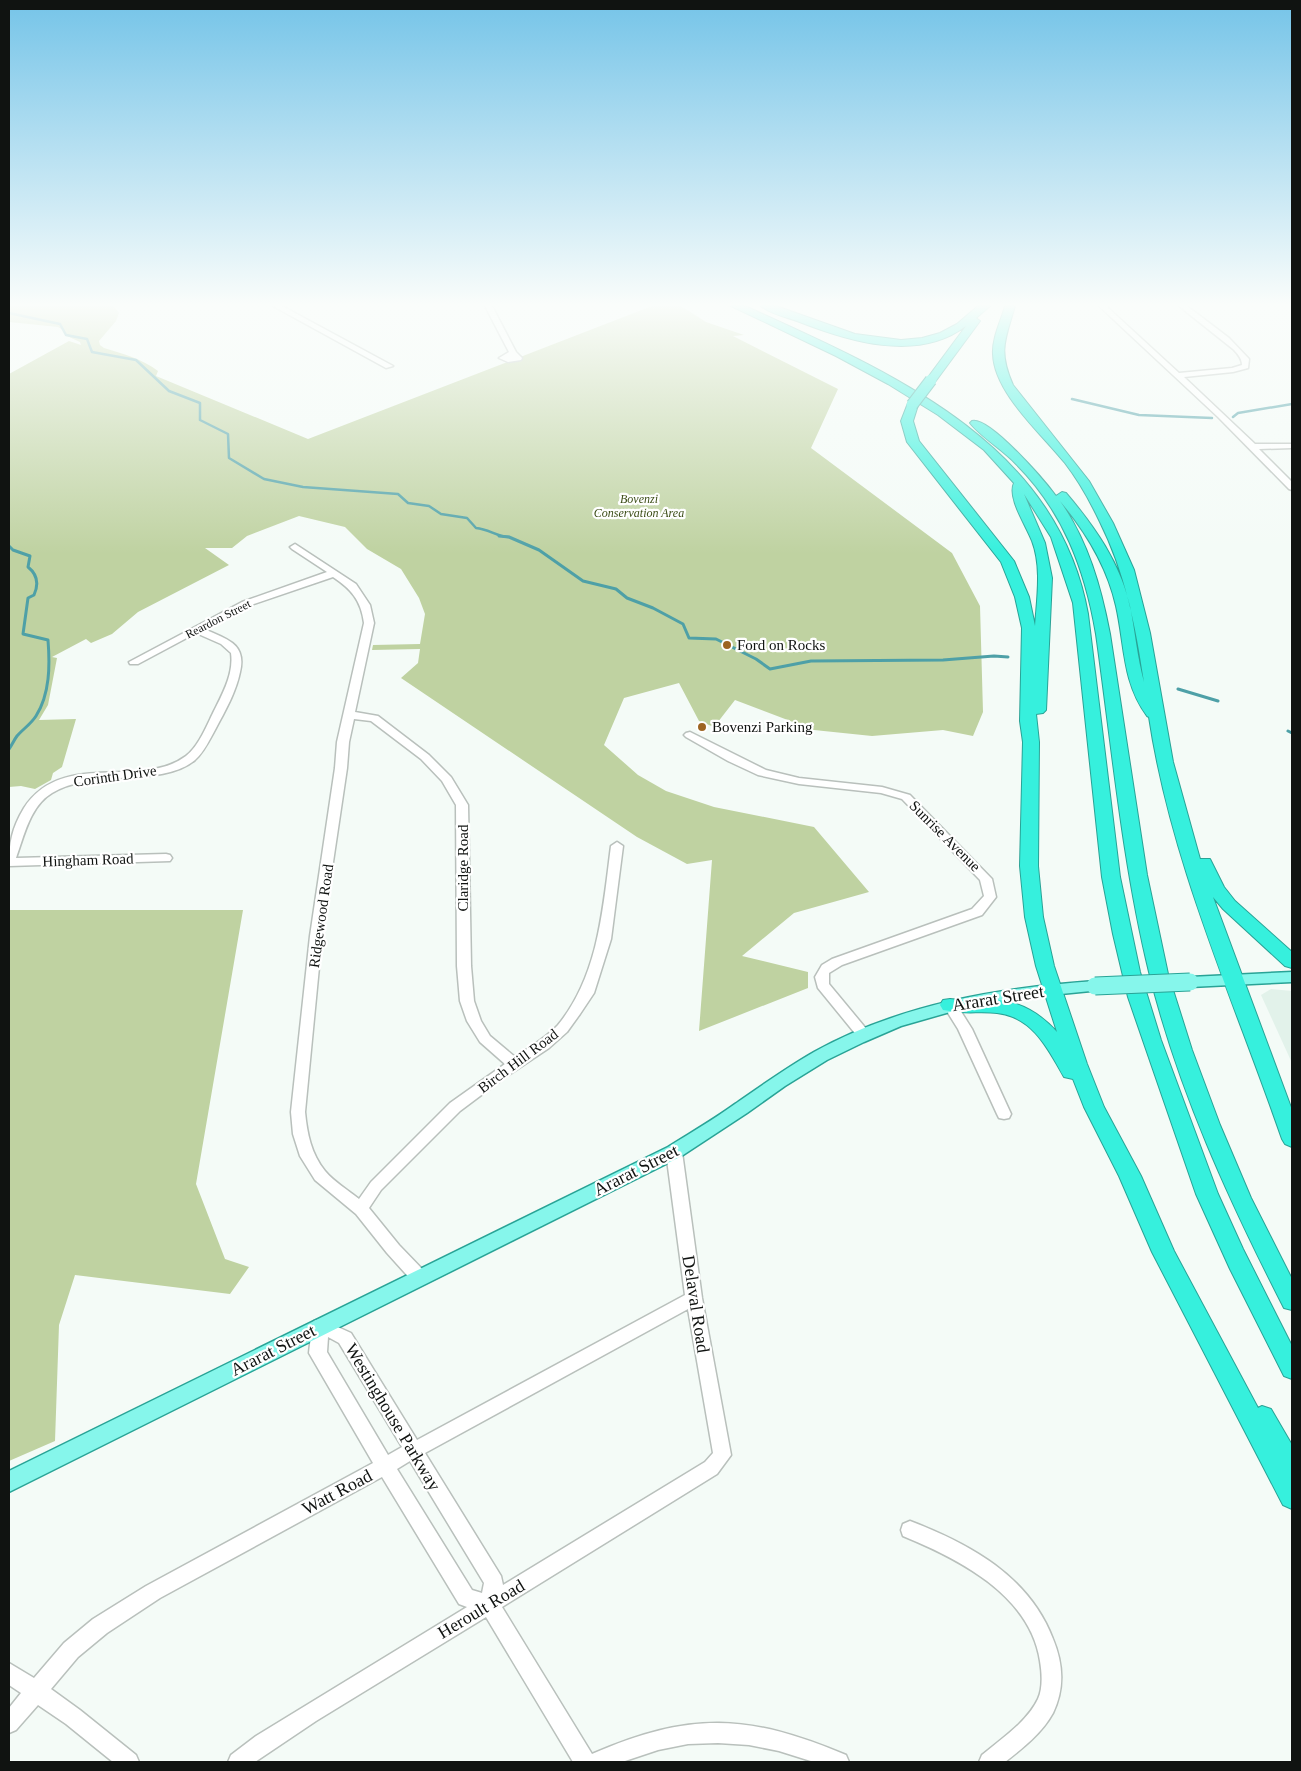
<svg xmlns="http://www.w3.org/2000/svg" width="1301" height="1771" viewBox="0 0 1301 1771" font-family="Georgia,serif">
<rect width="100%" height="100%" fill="#f4fbf7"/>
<path fill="#e2f2ea" d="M1271 989 1292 991V1063L1261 995Z"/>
<path fill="#bfd2a1" d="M9 306H114L119 313 116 321 99 341 100 345 104 348C124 354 142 359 158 371L156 376 308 439 652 306H681L706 322 744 335 733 336 838 389 811 448 952 553 980 606 983 712 973 736 943 730 872 736 814 730 735 700 714 727 699 721 679 683 624 698 604 745 638 775 666 791 714 807 814 827 869 892 794 913 742 956 808 972V988L699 1031 712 860 687 864 637 837 401 678 418 663 420 649 372 650 373 645 420 644 425 614 419 598 401 569 367 549 345 527 299 516 247 536 232 548H205L229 565 138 612 112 634 91 643 86 639 52 657 57 658 48 705 39 720 76 719 62 767 53 773 51 780 35 789 21 786 9 787V374L69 341 81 345 80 342 67 336 63 330 58 327 9 322Z
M9 910H243L196 1184 225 1259 249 1267 230 1294 75 1275 59 1325 55 1441 9 1461Z"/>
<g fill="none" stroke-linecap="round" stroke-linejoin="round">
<path stroke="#4ea0a7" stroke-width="2.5" d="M9 313 60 324 66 335 87 339 92 352 136 360 169 391 200 403V420L228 434 229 458 264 479 303 487 398 494 408 503 429 506 441 514 467 518 476 528C489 529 497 537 509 537
M1072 399 1139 415 1212 418
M1233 417 1238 413 1292 404"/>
<path stroke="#4ea0a7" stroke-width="3" d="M499 536 509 537 539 550 583 581 616 589 627 598 653 608 683 624 689 638 716 639 756 659 770 669 811 661 943 660 994 656 1008 657
M9 546 13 550 30 556 28 567C38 575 39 584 34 595L28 598 23 634 48 640C50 665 50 694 36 716 31 724 23 729 17 736 14 740 12 745 9 749
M1178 689 1218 701
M1288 731 1292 733"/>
<g stroke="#b9c0bc" stroke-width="3">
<path id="minor" d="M273 306H282L393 366 386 368Z
M485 306H492L516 352 522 358 521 360 508 362 499 358 509 352Z
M1099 306H1106L1179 373 1232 368 1242 365C1242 358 1237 353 1233 349L1179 306H1187L1229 338 1249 359 1248 368 1233 372 1184 377 1255 444H1292V448L1259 449 1292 482V490L1289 489 1218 417Z
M295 544 356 584 370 605 374 623 355 712 378 716 429 755 451 777 468 805 471 966 474 1001 481 1021 490 1036 515 1057C530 1047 546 1038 558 1025 599 975 603 907 611 846L617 842 623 846 611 939 594 993 580 1014 567 1032 549 1048 504 1078 460 1111 381 1190 369 1208 399 1245 426 1273 428 1278 426 1283 420 1285 414 1283 387 1253 356 1214 315 1180 300 1156 293 1134 291 1112 310 936 335 768 337 742 364 623C361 600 351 589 333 577L248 606 204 629C226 639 247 643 240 672 236 692 225 711 216 728 210 739 204 752 195 760 162 788 92 768 52 793 30 806 24 836 16 858L166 854 170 855 172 858 170 861 9 866C9 843 12 828 24 808 62 749 141 790 186 756 199 746 207 725 214 711 223 693 234 673 231 653L221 644 196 633 138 664H130L129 662 242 602 327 572 292 549 290 547ZM354 719 371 721 421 759 442 781 456 805 457 966 460 1001 467 1021 480 1042 505 1064 450 1103 371 1182 359 1199C348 1190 334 1182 325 1171 311 1154 307 1133 305 1112L322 936 347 768 349 742Z
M690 732 766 770 799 778 882 787 910 795 992 879 996 897 982 915 842 965 829 973V984L868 1031 870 1034 868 1037H858L818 988 815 977 822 965 832 959 972 909 984 896 980 880 902 799 881 793 799 784 758 775 728 761 686 737 684 735 686 733Z
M950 1000 955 1002 972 1029 1011 1114 1009 1118 1004 1119 999 1118 997 1114 958 1029 943 1005 945 1002Z
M674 1146 679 1148 682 1152 702 1298 731 1455 717 1474 502 1607 592 1754C691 1711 748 1714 846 1755L849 1762H814L779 1751 749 1745 718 1743 688 1744 658 1750 622 1762H573L486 1617 316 1721 255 1762H228L231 1755 256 1736 467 1607 459 1604 382 1477 160 1598 107 1633 78 1657 51 1689 80 1710 136 1755 139 1762H113L66 1724 38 1705 16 1730 9 1733V1708L21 1693 9 1685V1663L34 1678 64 1643 93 1619 146 1586 373 1463 309 1353 312 1326 314 1321 320 1319 351 1333 417 1440 685 1295 666 1152 669 1148ZM688 1309 713 1453 705 1462 503 1585 501 1576 425 1453ZM328 1337 339 1343 402 1447 388 1455 327 1352ZM410 1461 484 1583 482 1593 472 1590 397 1469Z
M910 1521C970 1544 1029 1576 1053 1639 1063 1663 1065 1688 1053 1713 1042 1733 1023 1748 1005 1762H979L982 1755C1001 1739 1027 1722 1038 1699 1043 1688 1042 1673 1040 1661 1030 1595 959 1559 903 1536L901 1530 903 1524Z"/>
</g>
<g stroke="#29a396" stroke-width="3">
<path id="major" d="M1292 972V982L1190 987 1184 986 1182 982 1184 978 1190 977Z
M1095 981 1101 982 1103 986 1101 990 1011 999 971 1006 901 1026 864 1042 827 1060 785 1086 747 1113 680 1157 9 1492V1471L668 1147C690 1133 713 1120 735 1104 761 1086 786 1068 814 1052 901 1004 997 988 1095 981Z"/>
</g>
<g stroke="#29a396" stroke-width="2">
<path id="highway" d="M731 306H745C887 371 1057 441 1088 614L1120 877 1140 972 1161 1040 1218 1194 1243 1249 1292 1346V1379L1284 1376 1230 1269 1196 1194 1128 997 1113 934 1102 877 1073 603 1051 537 1024 494 1045 543 1052 578 1046 710 1043 713 1036 714 1039 742 1038 866 1043 917 1054 966 1087 1064 1104 1107 1141 1176 1174 1251 1258 1408 1262 1406 1271 1409 1292 1445V1509L1283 1505 1152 1252 1119 1176 1084 1107 1073 1079 1064 1077C1048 1049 1033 1017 997 1013 981 1011 966 1014 950 1011L943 1010 940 1005 943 1000 950 999C963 1001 976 999 989 999 1017 1000 1039 1012 1057 1032L1036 966 1025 917 1020 866 1023 742 1020 721 1022 628 1015 597 1001 562 907 442 901 421 908 403 912 402 918 405 913 421 919 441 1014 561 1029 597 1035 626C1037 598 1042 567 1032 541 1026 525 1007 498 1014 483L984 450 938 415 888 384 836 356Z
M761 306H776L855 334 901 340 922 338 940 333 957 324 978 306H990L976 318 980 321 935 382 931 383 926 380 966 326C917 363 848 341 797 321 786 317 770 314 761 306Z
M1005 306H1015C1005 340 998 351 1013 385L1089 481 1113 523 1134 570 1150 633 1173 762 1200 859H1210L1224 887 1235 901 1292 952V968L1285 966 1223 909 1213 897 1292 1110V1147L1285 1144 1282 1139C1234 1000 1171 863 1149 717L1147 716C1122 682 1125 646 1116 606 1107 566 1086 532 1060 501 1088 541 1101 587 1110 634L1147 875 1168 974 1192 1050 1220 1125 1251 1198 1292 1279V1310L1284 1308C1229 1200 1178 1090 1149 972 1122 861 1112 747 1096 634 1085 569 1063 511 1016 464 1003 450 981 437 970 423L972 421C989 416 1045 481 1056 496L1062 492 1066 493C1095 527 1120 563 1130 606 1135 631 1137 657 1144 682 1136 627 1125 572 1100 522 1090 501 1079 481 1065 463 1042 434 994 393 993 354 992 338 1001 321 1005 306Z"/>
</g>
<use href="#minor" fill="#fff" fill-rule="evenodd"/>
<use href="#major" fill="#86f6eb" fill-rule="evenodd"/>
<use href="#highway" fill="#36f0dd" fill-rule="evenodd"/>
<g stroke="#29a396" stroke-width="19" stroke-linecap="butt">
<path id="major-bridge" d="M1095 986 1190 982"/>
</g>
<g stroke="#29a396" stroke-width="13" stroke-linecap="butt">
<path id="highway-bridge" d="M912 405 931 380"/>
</g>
<use href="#major-bridge" stroke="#86f6eb" stroke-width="17"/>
<use href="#highway-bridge" stroke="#36f0dd" stroke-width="11"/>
</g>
<linearGradient id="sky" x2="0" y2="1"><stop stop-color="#75c4e8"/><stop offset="0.55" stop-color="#fafdfb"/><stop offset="1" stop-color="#fafdfb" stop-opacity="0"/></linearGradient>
<rect width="1301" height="554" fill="url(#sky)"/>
<g fill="#9d6422" stroke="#fff" stroke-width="2">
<circle cx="727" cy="645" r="5"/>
<circle cx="702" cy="727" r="5"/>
</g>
<g text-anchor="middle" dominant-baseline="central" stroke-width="4.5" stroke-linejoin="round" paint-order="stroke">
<g font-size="12" font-style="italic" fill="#3b4c16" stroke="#fff">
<text x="639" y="499">Bovenzi<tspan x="639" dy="14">Conservation Area</tspan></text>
</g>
<g font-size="12" fill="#101311" stroke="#fff">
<text transform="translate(218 619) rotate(-27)">Reardon Street</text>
</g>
<g font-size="15" fill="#101311" stroke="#fff" text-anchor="start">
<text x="737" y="645">Ford on Rocks</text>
<text x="712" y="727">Bovenzi Parking</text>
</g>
<g font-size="15" fill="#101311" stroke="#fff">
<text transform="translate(115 776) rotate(-8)">Corinth Drive</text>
<text transform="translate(945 836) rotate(45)">Sunrise Avenue</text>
<text transform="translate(88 860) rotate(-2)">Hingham Road</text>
<text transform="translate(463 868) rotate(-90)">Claridge Road</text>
<text transform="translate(321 916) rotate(-82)">Ridgewood Road</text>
<text transform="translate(518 1061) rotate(-37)">Birch Hill Road</text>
</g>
<g font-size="18" fill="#101311" stroke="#fff">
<text transform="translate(998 998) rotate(-9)">Ararat Street</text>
<text transform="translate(636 1170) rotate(-27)">Ararat Street</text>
<text transform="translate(696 1304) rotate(81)">Delaval Road</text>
<text transform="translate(273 1350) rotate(-27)">Ararat Street</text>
<text transform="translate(393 1417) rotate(59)">Westinghouse Parkway</text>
<text transform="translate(337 1492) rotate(-28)">Watt Road</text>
<text transform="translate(481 1609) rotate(-31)">Heroult Road</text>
</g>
</g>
<rect width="1301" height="1771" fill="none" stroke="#101311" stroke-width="20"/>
</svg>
